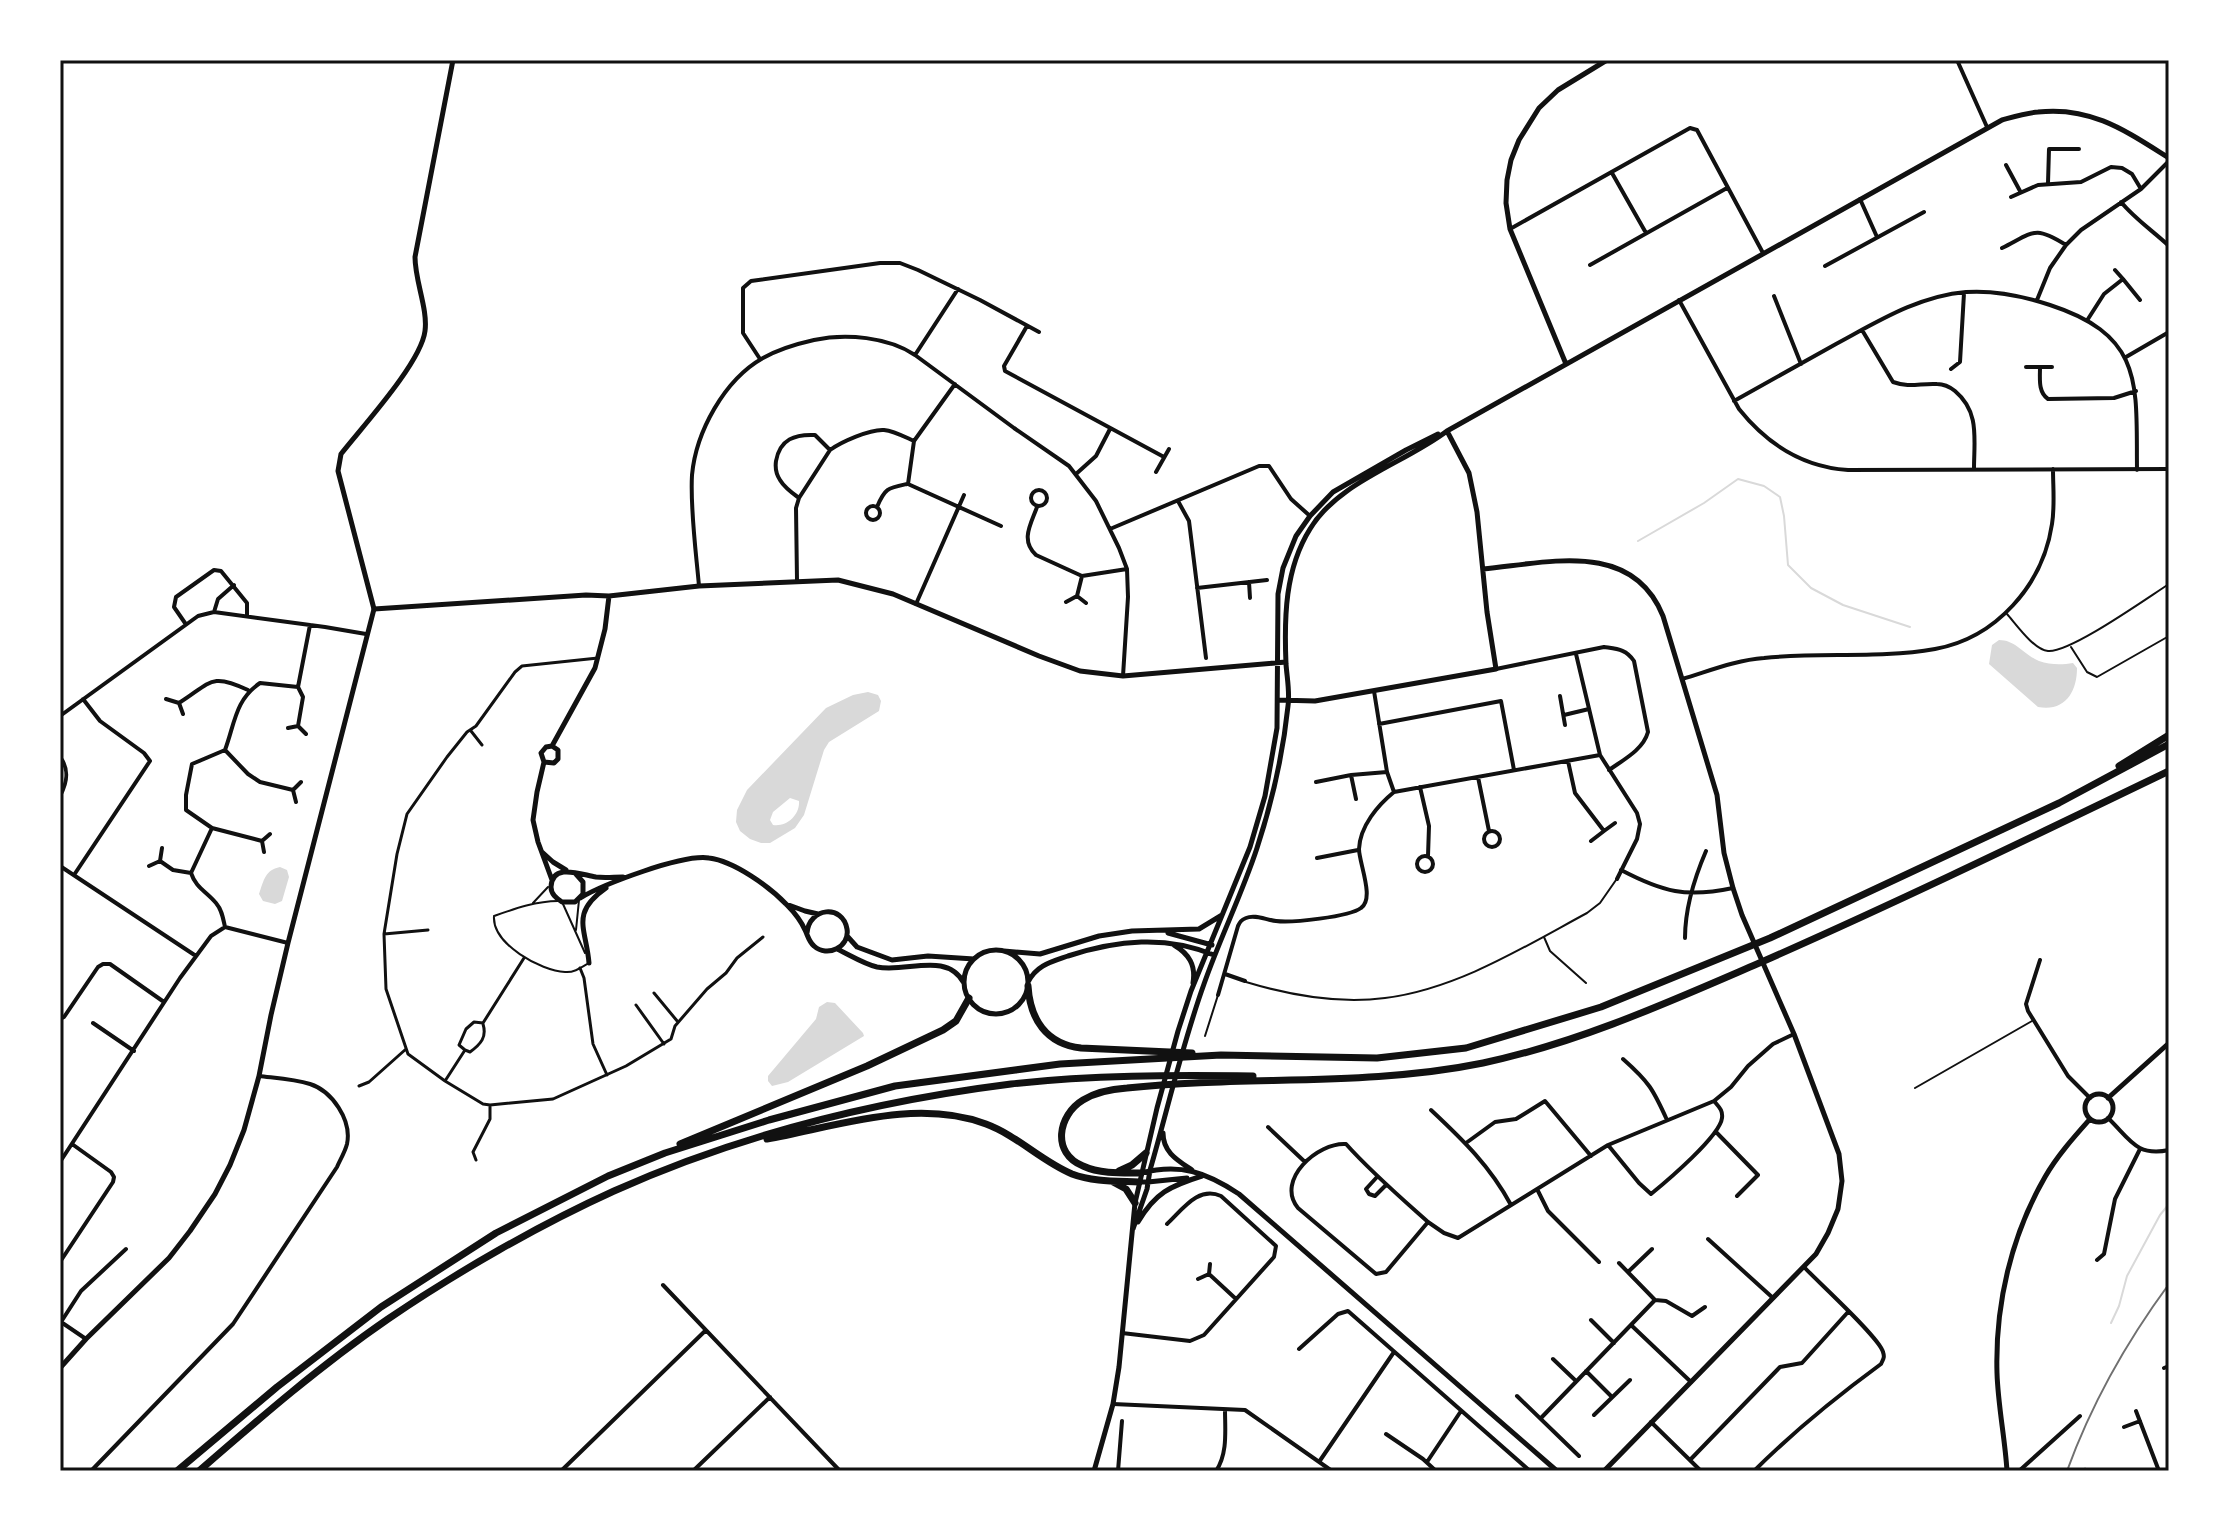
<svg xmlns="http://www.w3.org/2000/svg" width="2229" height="1531" viewBox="0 0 2229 1531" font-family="'Golos Text',sans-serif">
<rect width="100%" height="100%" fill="#fff"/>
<path fill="#d9d9d9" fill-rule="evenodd" d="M1999 640C2016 640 2024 655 2039 661 2050 665 2062 665 2073 663L2077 668C2077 692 2065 712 2038 707L1989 664 1992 645Z
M868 692 878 695 881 701 879 711 829 742 824 750 804 815 795 828 770 843H761L750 839 740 831 736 822 737 810 747 790 826 708 853 695ZM790 798 799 801C800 815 787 827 773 825L770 820 773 812Z
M280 867 287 870 289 877 282 901 275 904 263 901 259 894C264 880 265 870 280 867Z
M827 1002 835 1003 863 1033 864 1036 788 1082 772 1086 768 1081V1076L816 1019 819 1007Z"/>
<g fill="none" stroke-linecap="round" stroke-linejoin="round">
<path stroke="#d9d9d9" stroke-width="2" d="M1638 541 1704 503 1738 479 1764 486 1780 497 1784 516 1788 565 1811 588 1843 605 1910 627
M2111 1323 2119 1306 2127 1276 2160 1215 2169 1204
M2084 1471 2085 1468"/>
<path stroke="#111" stroke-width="2" d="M2007 614C2016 624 2034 650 2048 651 2070 653 2147 598 2169 584
M2071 647 2087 672 2097 677 2169 636
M558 901C536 901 514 909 494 916 492 944 541 971 565 972 574 973 582 967 589 963
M533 903 548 887
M563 904 585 953
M576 930 579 900
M1544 937 1550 951 1586 983
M1246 982C1289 995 1340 1004 1385 998 1457 989 1524 947 1587 913L1600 903 1616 880
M1205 1036 1218 995
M1915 1088 2032 1021"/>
<path stroke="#111" stroke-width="3" d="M598 658 522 666 515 672 476 726 467 732 447 757 407 814 397 854 384 934 386 989 408 1054 445 1081 483 1104 490 1105 553 1099 626 1066 671 1039 675 1026 707 989 726 973 737 958 763 937
M471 731 482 745
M384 934 428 930
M580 968 584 978 593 1044 607 1075
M654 993 678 1022
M636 1005 664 1044
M465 1050 470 1052C481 1044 487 1037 483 1024
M445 1081 465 1050 459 1045 466 1029 474 1022 483 1023 524 958
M359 1086 369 1082 406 1049
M476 1160 473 1152 490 1119V1105"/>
<path stroke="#111" stroke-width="4" d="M1957 60 1987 127
M2006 165 2020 191
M1612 173 1646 233
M2048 183 2049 149H2079
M2011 197 2038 185 2081 182 2111 167 2122 168 2132 174 2141 189
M1860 199 1877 237
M2121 202C2135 219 2153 231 2169 246
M1510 229 1690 128 1697 130 1763 253
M2002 248C2034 232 2034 225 2066 245
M1590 265 1727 188
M1825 266 1924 212
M2115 270 2123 279
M1774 296 1801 364
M1679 300 1739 409C1767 444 1803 467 1848 470L2169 469
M2037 300 2050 268 2066 245 2081 230 2141 189 2169 161
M2088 319 2104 294 2123 279 2140 300
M1027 326 1004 366 1005 371 1164 457
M1862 330 1893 382C1910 388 1920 383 1937 384 1944 384 1950 387 1955 391 1980 412 1974 439 1974 469
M915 355 958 289
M2126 357 2169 332
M760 359 743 333V288L751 281 880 263H900L918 270 980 300 1039 332
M2026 367H2052
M2040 367C2040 379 2038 392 2048 399L2114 398 2136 391
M1951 369 1960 362 1964 293
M955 384 914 441 908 484 1001 526
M1734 401C1768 382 1802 363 1836 344 1877 322 1918 296 1966 292 1995 290 2023 296 2050 305 2145 336 2136 385 2137 470
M1156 472 1169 449
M1076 474 1096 456 1110 429
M1031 498a8 8 0 1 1 16 0a8 8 0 1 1-16 0Z
M799 498C792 493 784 487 780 480 776 474 775 468 776 461 780 439 795 434 815 435L830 450
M1178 501 1189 521 1206 658
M866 513a7 7 0 1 1 14 0a7 7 0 1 1-14 0Z
M877 507C885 488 888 488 907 484
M1037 507C1031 524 1020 540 1036 555L1082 576 1127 569
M1110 529 1259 466H1269L1291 499 1310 516
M797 580 796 508 799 498 830 450C841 442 870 429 884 430 894 431 905 437 914 441
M1249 582 1250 598
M699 586C696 552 690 508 692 475 696 432 724 380 763 358 779 349 796 344 814 340 846 333 888 337 915 355L1014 428 1069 466 1096 501 1119 548 1127 569 1128 597 1123 676
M1197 588 1267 580
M1077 596 1082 576
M1066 602 1077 596 1086 603
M916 604 964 495
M214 612 218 599 234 585
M185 623 174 607 176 597 214 570 221 571 247 603V616
M1576 654 1600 755 1637 813 1640 824 1637 839 1617 879
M1496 669 1604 647C1617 649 1626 649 1634 661L1648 732C1643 750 1623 760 1609 770
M1682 679C1709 671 1736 660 1764 658 1820 652 1879 659 1935 649 1996 638 2043 585 2052 524 2055 506 2053 487 2053 469
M298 687 303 697 298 726
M1374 691 1387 772 1394 792
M1560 696 1565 725
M166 699 179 703 183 714
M1501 701 1514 770
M179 703C211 683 210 672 248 690
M1564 715 1589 709
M60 716 198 616 214 612 325 627 366 634
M1379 724 1501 701
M288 728 298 726 306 734
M225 750 248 774 260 782 293 790
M60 757C70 770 67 783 60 796
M1568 761 1575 793 1604 831 1591 841
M1351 775 1356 799
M1478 777 1489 831
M1316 782 1351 775 1387 772
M1420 787 1429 826 1428 856
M296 802 293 790 301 782
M212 828 262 841
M1484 839a8 8 0 1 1 16 0a8 8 0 1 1-16 0Z
M1604 831 1615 823
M264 852 262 841 270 834
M1417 864a8 8 0 1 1 16 0a8 8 0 1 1-16 0Z
M1317 858 1358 850
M160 861 173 870 191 873
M60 866 196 956
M149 866 160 861 162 848
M1621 870C1663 892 1686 898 1733 888
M74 875 150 761 144 753 100 721 83 699
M225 927C223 918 222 910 216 903 206 891 196 888 191 873L212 828 186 810V795L192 764 225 750C235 723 235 700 260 683L298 687 310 625
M1685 938C1685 907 1694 879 1706 851
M2040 960 2026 1004 2028 1011 2068 1076 2090 1098
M1225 974 1245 981
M1218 995 1238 926C1240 922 1241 920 1246 918 1255 914 1266 920 1276 921 1291 923 1349 917 1361 908 1375 899 1359 863 1359 849 1360 826 1378 805 1394 792L1600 755
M60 1019 64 1017 98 967 103 964H110L164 1002
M93 1023 134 1051
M1623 1059C1649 1082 1653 1089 1667 1120
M1431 1110C1463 1140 1490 1166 1511 1205
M2108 1118C2130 1139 2136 1157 2169 1150
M1268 1127 1305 1162
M1716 1132 1758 1175 1737 1196
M1466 1143 1495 1122 1516 1119 1545 1101 1591 1156
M1608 1145 1639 1183 1651 1194C1667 1181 1720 1136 1722 1118 1723 1110 1719 1107 1714 1101
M60 1162 180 978 211 936 225 927 288 943
M1377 1177 1366 1189 1369 1194 1375 1196 1386 1185
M1537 1189 1548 1211 1599 1262
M1428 1222 1386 1272 1376 1274 1298 1208C1275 1180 1318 1142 1346 1144 1371 1172 1400 1197 1428 1222L1444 1233 1458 1238 1608 1145 1714 1101 1731 1087 1748 1066 1773 1044 1794 1034
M1708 1239 1773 1298
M2097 1260 2104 1254 2115 1199 2140 1149
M60 1262 113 1182 114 1177 111 1172 72 1144
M1619 1263 1655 1300
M1628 1272 1652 1249
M1209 1274 1236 1299
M1198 1279 1209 1274 1210 1264
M663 1285 840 1471
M1591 1320 1614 1343
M61 1322 81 1291 126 1249
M61 1322 86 1339
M1631 1325 1691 1382
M1122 1333 1190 1341 1204 1335 1274 1257 1276 1246 1221 1196C1198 1186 1183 1209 1167 1224
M1299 1349 1338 1314 1348 1311 1530 1471
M1553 1359 1576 1381
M2164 1368 2169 1366
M1586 1371 1612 1397
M1517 1396 1579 1456
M1113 1404 1245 1410 1332 1471
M2136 1411 2159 1471
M1594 1415 1630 1380
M1541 1418 1655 1300 1666 1301 1692 1316 1705 1307
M1651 1422 1701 1471
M2124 1427 2140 1421
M1386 1434 1423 1459 1436 1471
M1690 1460 1780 1367 1802 1363 1848 1312
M1319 1462 1394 1352
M1427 1462 1461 1411
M91 1471 233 1324 337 1167C340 1160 345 1152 347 1144 352 1120 332 1091 310 1084 294 1079 275 1078 259 1076
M561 1471 705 1331
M693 1471 770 1397
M1118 1471 1122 1421
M1216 1471C1228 1453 1225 1430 1225 1410
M1754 1471C1793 1432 1836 1397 1881 1364 1883 1359 1885 1358 1883 1352 1880 1338 1817 1281 1804 1267
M2019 1471 2080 1416"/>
<path stroke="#111" stroke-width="5" d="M1566 364 1510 229 1506 203 1507 180 1511 160 1519 140 1539 108 1558 90 1607 60
M1483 569C1547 563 1632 539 1663 616L1717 795 1724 853 1733 888 1742 915 1794 1034 1839 1154 1842 1181 1838 1209 1828 1233 1816 1254 1604 1471
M374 609 586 595 609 596 699 586 838 580 893 594 1039 656 1080 671 1123 676 1286 662
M1278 700 1315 701 1496 669 1487 612 1477 512 1469 473 1447 431
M552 746 595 668 605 629 609 596
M552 746 546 747 541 753 544 762 537 792 533 820 538 842 552 880
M544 762 554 763 558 759V750L552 746
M542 852 553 862 566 870
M575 873 583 882V894L575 902H562C556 898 551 894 551 887 552 862 582 875 596 877 605 878 614 877 623 877
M580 898C604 884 682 854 709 858 734 861 770 887 787 905 794 912 801 921 805 930 808 936 809 942 814 946 827 958 850 947 847 929 843 904 809 907 807 933
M786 904 805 911 818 914
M1168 933 1212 945
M848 937 857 947 892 960 928 956 974 959
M1174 945C1189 954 1196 965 1193 983
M837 949C850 955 864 964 877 967 907 973 946 951 964 983
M964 982a32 32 0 1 1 64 0a32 32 0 1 1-64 0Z
M1004 951 1040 954 1099 936 1132 931 1199 929 1222 915
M589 963C586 928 570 913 606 888
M1028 982C1037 965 1051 962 1068 956 1117 940 1166 935 1214 955
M2085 1108a14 14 0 1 1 28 0a14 14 0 1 1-28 0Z
M2108 1098 2169 1043
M1163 1133C1163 1152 1177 1160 1192 1170
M1141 1173C1180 1163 1206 1172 1239 1194L1557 1471
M1139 1182H1148L1187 1178
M1138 1222C1155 1193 1170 1186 1202 1176
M1133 1229 1147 1189 1150 1170C1168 1108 1182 1045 1204 984 1220 938 1242 894 1257 848 1272 802 1283 754 1288 706 1290 692 1287 678 1286 664 1284 617 1285 569 1310 529 1338 482 1405 463 1447 431L2002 120C2013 117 2026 113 2038 112 2091 106 2126 131 2169 158
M1094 1471 1113 1404 1119 1367 1135 1203 1157 1108 1178 1031 1191 991 1250 847 1265 796 1277 728 1278 594 1283 568 1296 536 1310 516 1333 492 1406 450 1438 434
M2007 1471C2005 1438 1998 1406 1997 1373 1995 1305 2011 1236 2045 1177 2057 1156 2074 1137 2090 1119"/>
<path stroke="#111" stroke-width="5" d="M60 1368 86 1339 169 1258 190 1231 215 1194 230 1165 244 1130 259 1076 271 1015 288 943 374 609 338 471 341 454C362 427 421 363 425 331 428 309 415 281 415 257L453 60"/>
<path stroke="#111" stroke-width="7" d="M2119 766 2169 735
M1028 986C1030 1019 1046 1044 1081 1048L1192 1053
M767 1139C838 1126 916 1098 986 1124 1018 1136 1041 1161 1072 1174 1093 1182 1116 1181 1139 1182
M680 1144 867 1066 943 1030 956 1021 969 998
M1119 1171 1132 1165 1146 1153
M1141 1173C1122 1173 1100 1174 1083 1166 1051 1153 1058 1115 1083 1100 1096 1092 1112 1089 1127 1088 1245 1075 1366 1087 1483 1063 1578 1043 1669 1002 1757 964 1896 903 2032 837 2169 771
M1113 1182 1126 1189 1135 1203
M177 1471 277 1387 381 1307 496 1233 608 1176 665 1153 769 1120 895 1086 1060 1064 1221 1055 1377 1058 1466 1048 1601 1007 1770 938 2059 803 2169 744
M199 1471C260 1418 321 1365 388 1319 457 1272 539 1225 614 1191 739 1135 876 1101 1011 1084 1091 1075 1172 1075 1253 1076"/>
<path stroke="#707070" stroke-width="2" d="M2067 1471C2091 1405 2127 1341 2169 1284"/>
</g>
<rect width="2229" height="1531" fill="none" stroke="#ffffff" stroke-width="124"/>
<rect x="62" y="62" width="2105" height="1407" fill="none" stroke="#111" stroke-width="3"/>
</svg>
